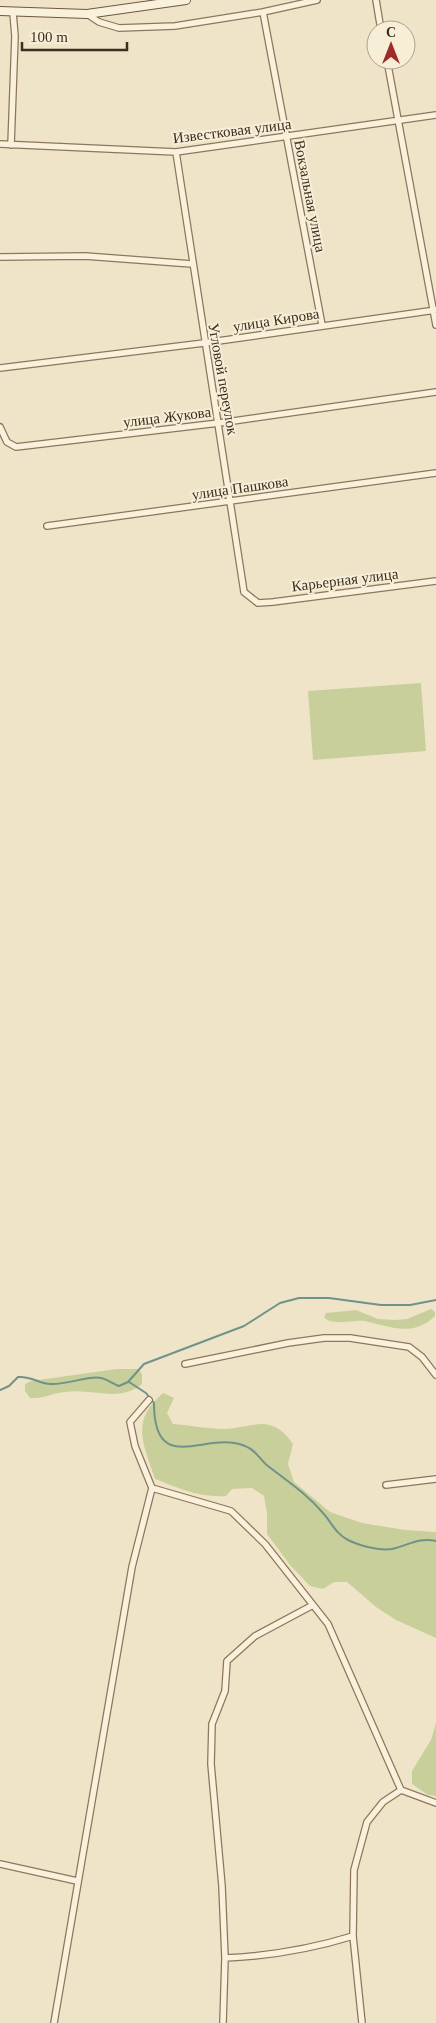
<svg xmlns="http://www.w3.org/2000/svg" width="436" height="2023" viewBox="0 0 436 2023" font-family="'Times New Roman',serif">
<rect width="100%" height="100%" fill="#f0e4c8"/>
<path fill="#c9cf9b" d="M421 683 426 751 313 760 308 691Z
M431 1309 435 1312V1316C413 1338 388 1326 365 1321 353 1319 332 1327 324 1317L326 1313 356 1310 378 1319 395 1320 407 1319Z
M117 1369H138L142 1374V1384C120 1403 92 1388 65 1392 53 1393 43 1399 30 1398L25 1391V1384L31 1381Z
M163 1393 174 1398 167 1413 173 1424C190 1425 207 1429 224 1429 255 1427 271 1413 293 1444L288 1464 294 1482 330 1512 362 1523 405 1530 436 1532V1638L396 1620 376 1607 347 1582H334L323 1589 310 1586 290 1565 267 1534V1513L264 1496 252 1488 232 1489 226 1496C200 1498 178 1488 155 1479 143 1443 130 1421 163 1393Z
M436 1723V1796L428 1795 412 1784V1771L431 1740Z"/>
<g fill="none" stroke-linecap="round" stroke-linejoin="round">
<path stroke="#6f938a" stroke-width="2" d="M129 1382 146 1393 154 1403C154 1481 210 1426 249 1448 257 1452 261 1461 268 1466 287 1481 307 1494 323 1513 332 1523 335 1533 348 1540 360 1546 380 1551 392 1549 409 1545 419 1537 436 1541
M0 1390 9 1386 18 1377C33 1376 38 1384 51 1384 66 1385 90 1375 101 1378 107 1379 113 1384 119 1386L128 1382 144 1364 244 1326 280 1303 299 1298H329L381 1305H410L436 1300"/>
<g stroke="#8d765c" stroke-width="8">
<path id="minor" d="M376 0 381 30
M263 12 322 325
M87 14 99 22 119 28 175 26 263 12 317 0
M387 60 436 325
M0 144 176 152 436 115
M11 145 15 36 13 13
M176 152 244 592 258 603 273 602 436 581
M0 257 85 256 192 264
M0 368 204 343 436 310
M0 427 7 442 16 447 219 423 436 392
M47 526 436 473
M185 1364 288 1343 324 1338H350L409 1347 422 1357 436 1375
M386 1485 436 1479
M152 1488 231 1511 265 1544 328 1624 401 1790 436 1803
M0 1864 77 1881
M225 1958C269 1956 311 1949 353 1936
M54 2023 132 1567 152 1488 135 1446 130 1422 149 1400
M223 2023 225 1958 222 1886 211 1764 212 1724 225 1691 227 1661 255 1636 313 1605
M362 2023 353 1936 354 1870 367 1822 383 1802 401 1790"/>
</g>
<g stroke="#6f573f" stroke-width="10">
<path id="secondary" d="M0 11 87 14 186 0"/>
</g>
<use href="#minor" stroke="#faf1dc" stroke-width="5.5"/>
<use href="#secondary" stroke="#faf1dc" stroke-width="8"/>
</g>
<g text-anchor="middle" dominant-baseline="central" stroke-width="4" stroke-linejoin="round" paint-order="stroke">
<g font-size="15" fill="#3d2e20" stroke="#f7eed8">
<text transform="translate(232 131) rotate(-7)">Известковая улица</text>
<text transform="translate(310 196) rotate(79)">Вокзальная улица</text>
<text transform="translate(276 320) rotate(-9)">улица Кирова</text>
<text transform="translate(223 379) rotate(80)">Угловой переулок</text>
<text transform="translate(167 417) rotate(-7)">улица Жукова</text>
<text transform="translate(240 488) rotate(-8)">улица Пашкова</text>
<text transform="translate(345 580) rotate(-7)">Карьерная улица</text>
</g>
</g>
<g transform="translate(391 45)"><circle r="24" fill="#f7eed8" stroke="#ada18e"/>
<path d="M0-4L9 19L0 12L-9 19Z" fill="#9e2a2b"/>
<text y="-8" font-size="14" font-weight="bold" text-anchor="middle" fill="#3d2e20">С</text>
</g>
<path d="M22 42v8h105v-8" fill="none" stroke="#3d2e20" stroke-width="2.5"/>
<text x="30" y="42" font-size="15" fill="#3d2e20" stroke="#f7eed8" stroke-width="4" paint-order="stroke">100 m</text>
</svg>
